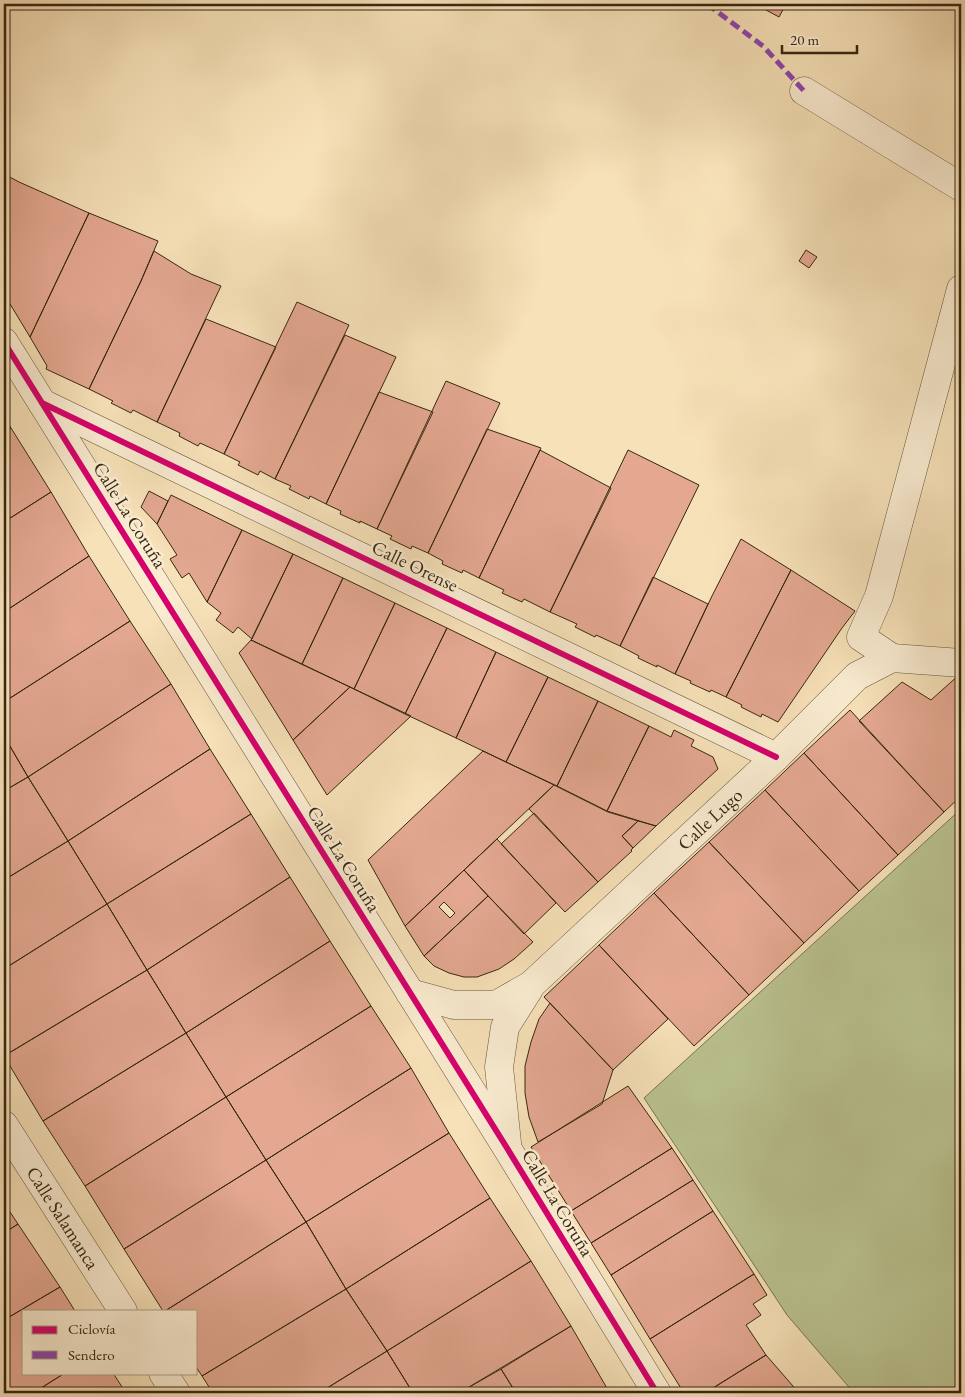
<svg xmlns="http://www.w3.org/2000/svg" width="965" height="1397" viewBox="0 0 965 1397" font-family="'EB Garamond',serif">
<rect width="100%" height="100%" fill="#f7e1b8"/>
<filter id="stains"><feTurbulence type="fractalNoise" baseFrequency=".004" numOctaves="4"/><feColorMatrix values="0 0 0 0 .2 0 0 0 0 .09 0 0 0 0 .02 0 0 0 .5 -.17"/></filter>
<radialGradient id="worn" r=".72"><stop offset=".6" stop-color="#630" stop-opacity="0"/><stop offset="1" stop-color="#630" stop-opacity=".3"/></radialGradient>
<path fill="#bac391" stroke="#787552" d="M961 809V1393H854L787 1315 644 1098Z"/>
<path fill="#e4a891" stroke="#372712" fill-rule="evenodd" d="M755 4H786L779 17Z
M4 174 19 182 89 213 30 337 4 294Z
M89 213 158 241 141 281 89 389 46 369 47 366 30 337Z
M806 250 817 257 809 268 799 261Z
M154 251 191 274 221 286 157 422 133 410 131 413 111 403 113 401 89 389 141 281Z
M297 302 349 325 275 479 260 471 258 475 238 465 240 462 224 454Z
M206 319 276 347 224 454 200 443 198 446 179 436 180 433 157 422Z
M345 335 396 357 326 504 310 496 309 499 289 489 291 486 275 479Z
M446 381 500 403 428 553 412 546 411 549 390 539 392 536 377 529Z
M379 392 433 412 377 529 360 521V523L340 514 341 511 326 504Z
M4 416 11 428 4 433Z
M11 428 51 492 4 522V433Z
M487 429 541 448 479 578 463 570 462 573 442 564 443 561 428 553Z
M540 450 611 488 550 612 524 599 522 602 502 593 504 590 479 578Z
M628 450 699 485 620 646 596 635 595 637 575 627 577 624 550 612Z
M149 491 168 501 157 524 141 507Z
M51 492 89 556 4 612V522Z
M171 495 242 530 207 602 189 573 182 578 170 559 177 555 157 524Z
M242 530 293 554 252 639 238 627 233 633 216 620 221 613 207 602Z
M741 539 791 570 726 697 711 690 710 692 690 683 691 681 675 674 712 596Z
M293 554 343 578 302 664 251 640Z
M89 556 130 621 4 702V612Z
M791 570 855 611 842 628 778 722 762 714 761 717 741 707 742 705 726 697Z
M653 577 708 604 675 674 657 665V667L638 658 639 656 620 646Z
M343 578 395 603 354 689 302 664Z
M395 603 447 628 405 714 354 689Z
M130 621 171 684 28 777 4 736V702Z
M447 628 496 652 456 738 405 714Z
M251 640 282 655 350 687 293 740 239 653Z
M496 652 548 677 506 762 456 738Z
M960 674 961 675V796L944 812 859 721 902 682 931 700Z
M548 677 598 701 557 786 506 762Z
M171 684 210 749 68 841 28 777Z
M350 687 411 716 327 795 293 740Z
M598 701 649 726 607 811 557 786Z
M850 710 944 812 898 855 804 753Z
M649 726 671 737 674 730 694 740 691 746 713 757 718 769 656 826 607 811Z
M4 736 28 777 4 791Z
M210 749 251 814 107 904 68 841Z
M483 751 554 785 405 926 368 860Z
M804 753 898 855 859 891 765 790Z
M28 777 68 841 4 880V791Z
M554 785 608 812 638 821 622 836 633 848 631 850 632 851 598 882 529 809Z
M765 790 859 891 804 943 709 842Z
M534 813 598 882 565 912 501 844Z
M251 814 290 877 147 970 107 904Z
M638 821 656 826 633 848 622 836Z
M497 839 556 903 524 934 464 870Z
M68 841 107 904 4 969V880Z
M709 842 804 943 749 995 654 893Z
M464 870 488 896 424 956 405 926ZM444 902 455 913 450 918 439 907Z
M290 877 330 941 186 1033 147 970Z
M654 893 749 995 694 1046 599 945Z
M488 896 533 942 514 959 499 969 477 977H464L449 973 434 966 424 956Z
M107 904 147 970 4 1056V969Z
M330 941 371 1006 226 1097 186 1033Z
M599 945 668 1019 613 1070 544 997Z
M147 970 186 1033 43 1121 4 1056Z
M550 1003 613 1070 602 1104 538 1142 529 1117 525 1093V1066L531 1042 539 1019Z
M371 1006 411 1068 266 1160 226 1097Z
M186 1033 226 1097 85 1186 43 1121Z
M411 1068 449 1133 306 1222 266 1160Z
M628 1086 672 1148 571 1211 531 1147Z
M226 1097 266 1160 124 1249 85 1186Z
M449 1133 490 1198 346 1289 306 1222Z
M672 1148 693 1180 591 1243 571 1211Z
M266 1160 306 1222 165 1311H163L124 1249Z
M693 1180 713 1211 611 1275 591 1243Z
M490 1198 531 1261 387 1351 346 1289Z
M4 1203 18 1224 4 1233Z
M713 1211 754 1274 650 1339 611 1275Z
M306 1222 346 1289 202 1376 196 1367V1311H165Z
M18 1224 60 1287 4 1320V1233Z
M531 1261 571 1326 459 1393H413L387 1351Z
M754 1274 767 1295 753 1304 761 1315 746 1325 766 1355 705 1393H684L650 1339Z
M60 1287 75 1311H24V1373H65L33 1393H13L4 1381V1320Z
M346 1289 387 1351 319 1393H213L202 1376Z
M571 1326 608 1390 603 1393H516L501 1369Z
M387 1351 413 1393H319Z
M766 1355 799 1393H705Z
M501 1369 516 1393H459Z
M65 1373H113L126 1393H33Z
M4 1381 13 1393H4Z"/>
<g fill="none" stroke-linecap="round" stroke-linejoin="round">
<g stroke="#67563c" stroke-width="29">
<g id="minor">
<path d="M804 91 961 187"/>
<path d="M4 342 507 1148 657 1393"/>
<path d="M42 403 776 757"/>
<path d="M892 658 861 637 879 596 961 289"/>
<path d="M892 658 961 663"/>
<path id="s1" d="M410 993 454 1005H496L531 985 776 757 857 676 892 658"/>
<path id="s2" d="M4 1125 123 1311"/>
<path d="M507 1143 499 1067 505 1027 529 989"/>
<path d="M163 1373 176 1393"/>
</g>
</g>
<use href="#minor" stroke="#faecd1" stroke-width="28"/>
<path stroke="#8e44ad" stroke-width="5" stroke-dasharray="10 5" stroke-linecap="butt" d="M707 4 763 46 804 91"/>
<g stroke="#faecd1" stroke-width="9">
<path id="cycleway" d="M4 342 507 1148 657 1393
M42 403 776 757"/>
</g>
<use href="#cycleway" stroke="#d6006c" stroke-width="6"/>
</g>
<g text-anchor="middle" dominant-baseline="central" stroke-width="5" stroke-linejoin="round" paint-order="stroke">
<g font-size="19" fill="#372712" stroke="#faecd1">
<text transform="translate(130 515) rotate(58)">Calle La Coruña</text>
<text transform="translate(415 566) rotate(26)">Calle Orense</text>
<text stroke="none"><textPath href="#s1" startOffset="372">Calle Lugo</textPath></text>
<text transform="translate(344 859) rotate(58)">Calle La Coruña</text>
<text transform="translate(558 1203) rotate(59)">Calle La Coruña</text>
<text stroke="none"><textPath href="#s2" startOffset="110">Calle Salamanca</textPath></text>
</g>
</g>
<rect width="965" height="1397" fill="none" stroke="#f7e1b8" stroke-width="20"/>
<rect x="5" y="5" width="955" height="1387" fill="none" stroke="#372712" stroke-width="2.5"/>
<rect x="10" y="10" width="945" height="1377" fill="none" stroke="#372712"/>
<rect x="22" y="1310" width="175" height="65" fill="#faecd1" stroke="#ac9d85"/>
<rect x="32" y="1326" width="25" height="8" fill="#d6006c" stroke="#ac9d85"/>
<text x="68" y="1334" font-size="15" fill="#372712">Ciclovía</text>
<rect x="32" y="1351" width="25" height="8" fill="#8e44ad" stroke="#ac9d85"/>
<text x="68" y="1360" font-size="15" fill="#372712">Sendero</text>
<path d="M782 45v8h75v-8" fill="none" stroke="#372712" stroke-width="2.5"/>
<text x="790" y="45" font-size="15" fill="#372712" stroke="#faecd1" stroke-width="4" paint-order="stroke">20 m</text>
<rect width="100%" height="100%" filter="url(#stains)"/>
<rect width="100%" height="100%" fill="url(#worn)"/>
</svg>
